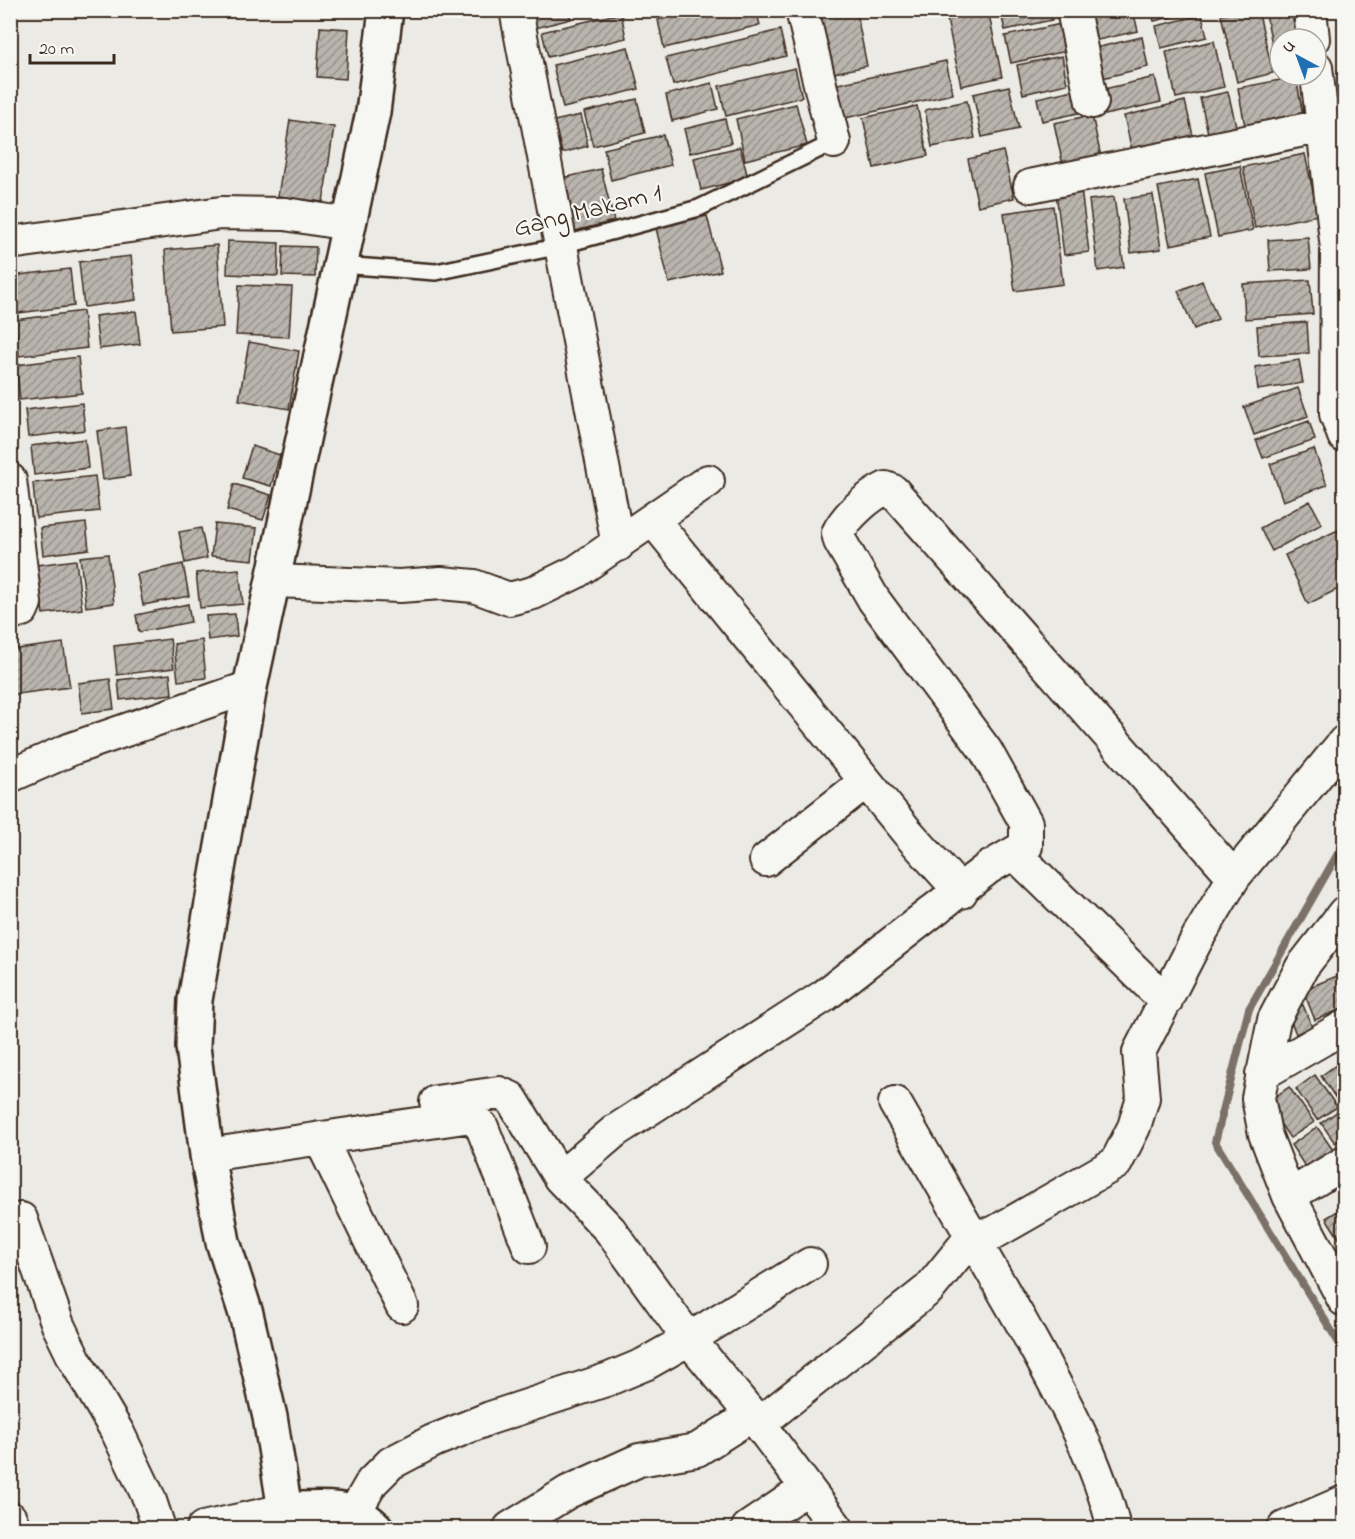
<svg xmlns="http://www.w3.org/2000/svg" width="1355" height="1539" viewBox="0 0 1355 1539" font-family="'Indie Flower',sans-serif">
<defs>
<pattern id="building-hatch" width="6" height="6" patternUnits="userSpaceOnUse" patternTransform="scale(1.5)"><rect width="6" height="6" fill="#bab4ae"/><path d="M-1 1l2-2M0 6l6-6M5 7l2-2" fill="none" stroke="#98938d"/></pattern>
</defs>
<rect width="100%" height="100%" fill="#ebeae5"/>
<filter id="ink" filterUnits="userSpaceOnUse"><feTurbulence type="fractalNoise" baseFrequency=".0167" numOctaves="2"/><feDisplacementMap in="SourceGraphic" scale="12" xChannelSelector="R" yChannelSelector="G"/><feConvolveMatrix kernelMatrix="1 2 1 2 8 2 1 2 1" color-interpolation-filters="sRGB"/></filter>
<g filter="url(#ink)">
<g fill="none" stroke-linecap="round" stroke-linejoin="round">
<path stroke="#7c7167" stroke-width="8" d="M1344 843 1249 1009 1215 1142 1344 1351"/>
</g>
<path fill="url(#building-hatch)" stroke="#3b2a1e" stroke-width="1.5" d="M530 10H568L571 19 535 28Z
M695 10H756L760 25 664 48 658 20Z
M815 10H856L867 66 829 74Z
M945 10H988L1002 77 961 86Z
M1000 10H1050L1052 20 1005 30Z
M1088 10H1133L1138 31 1093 41Z
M1151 10H1200L1154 21Z
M1243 10H1258L1273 73 1237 82 1221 15Z
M1265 10H1291L1297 38 1280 39V42L1272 44Z
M621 13 626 38 548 57 542 32Z
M1202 15 1207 37 1161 48 1156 26Z
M1061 24 1067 51 1011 63 1005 36Z
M320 27 349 29 346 79 317 77Z
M780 30 786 56 673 85 666 58Z
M1142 37 1148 67 1102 78 1095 48Z
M1214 41 1224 87 1176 98 1166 52Z
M628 47 639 89 563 108 553 65Z
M1280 48V75H1288L1279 77 1272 49Z
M1062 56 1067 84 1023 94 1017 65Z
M946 61 953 94 836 120 828 86Z
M795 68 802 97 726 116 719 86Z
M1155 77 1161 102 1105 115 1100 90Z
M1296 77 1305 126 1247 137 1238 88Z
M712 83 718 109 672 121 666 95Z
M1009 86 1019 129 982 137 973 94Z
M1078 89 1083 112 1042 121 1037 98Z
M1228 92 1237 130 1209 137 1200 98Z
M637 99 645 133 593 146 584 112Z
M967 101 975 138 932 147 925 110Z
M1185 101 1194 140 1133 155 1124 116Z
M796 104 807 145 745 160 736 119Z
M917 106 928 156 874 168 863 118Z
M581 115 588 146 562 153 554 121Z
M1092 115 1102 162 1064 170 1054 123Z
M725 119 731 143 690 153 684 129Z
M290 120 334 127 323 202 278 196Z
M663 135 671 165 611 180 604 149Z
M740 147 748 178 701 190 694 158Z
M1003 151 1014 198 978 206 968 159Z
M1305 154 1318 215 1255 228 1243 167Z
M1240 166 1253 230 1218 237 1205 173Z
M601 169 614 221 571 232 559 179Z
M1198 179 1210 237 1170 245 1158 187Z
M1081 189 1089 252 1064 255 1056 193Z
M1153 195 1161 249 1131 253 1124 199Z
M1114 197 1124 267 1098 271 1089 200Z
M1053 206 1063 284 1015 291 1004 213Z
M707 216 721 271 669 283 656 228Z
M1308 237 1311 269 1270 271 1268 240Z
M228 241 279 243 278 276 227 274Z
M217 245 223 327 171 331 165 250Z
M283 246 316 247 315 277 282 276Z
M131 256 136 300 84 307 79 262Z
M70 269 74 306 11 314 10 276Z
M1310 280 1313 314 1245 319 1243 284Z
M1202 281 1218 319 1194 329 1178 291Z
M239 285 292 287 289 337 236 335Z
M83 311 87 348 19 356 15 320Z
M136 311 140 344 99 349 95 316Z
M1307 322 1309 353 1259 356 1257 326Z
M249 342 299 351 289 409 239 400Z
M78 357 82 393 20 400 16 365Z
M1299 360 1303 383 1258 390 1255 367Z
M1298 388 1308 416 1254 435 1244 407Z
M82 403 85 430 28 437 25 410Z
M1309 421 1315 440 1263 458 1256 440Z
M125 427 130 476 103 480 97 431Z
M85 439 88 468 34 475 31 446Z
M252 446 280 455 271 486 242 478Z
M1314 449 1327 485 1283 501 1270 464Z
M95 476 99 511 36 518 33 483Z
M234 484 271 495 263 520 227 510Z
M1310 501 1322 524 1272 551 1260 528Z
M86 523 89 549 43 555 40 528Z
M215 524 257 528 253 560 211 556Z
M201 528 207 558 185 563 179 532Z
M1338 530 1344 543V586L1308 604 1285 555Z
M108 554 114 603 86 607 80 557Z
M76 560 82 609 43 614 37 565Z
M183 564 189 596 143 605 137 574Z
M239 569 243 604 200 608 196 573Z
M188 604 191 622 139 632 136 615Z
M235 614 237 636 208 640 206 616Z
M170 639 174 668 117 675 114 646Z
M202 640 206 678 178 681 174 644Z
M63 643 70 687 10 695V650Z
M170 674 172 694 120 700 118 680Z
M110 679 114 709 82 713 78 683Z
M1344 973V1008L1315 1020 1303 990Z
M1303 1005 1312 1027 1296 1034 1287 1011Z
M1340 1062 1344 1069V1103L1341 1106 1321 1076Z
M1315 1075 1337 1107 1317 1120 1296 1089Z
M1289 1087 1314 1122 1290 1138 1266 1103Z
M1344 1107V1136L1335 1143 1321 1123Z
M1317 1127 1333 1150 1306 1168 1291 1145Z
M1344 1207V1242L1342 1243 1326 1218Z"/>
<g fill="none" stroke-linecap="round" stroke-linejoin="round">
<g stroke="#3b2a1e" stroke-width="20">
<path id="lane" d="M340 265 436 272 551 248 699 208 834 142"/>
</g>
<g stroke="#3b2a1e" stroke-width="36">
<path id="street" d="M516 10 618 545
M802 10 834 142
M1073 10 1092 102
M1310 10 1313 39
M1316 67 1337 249 1336 414 1344 436
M1030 186 1323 126
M10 243 221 213 285 214 348 224
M10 480 25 603 22 610 10 613
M654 521 908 833 961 892
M274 581 400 586 441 583 474 586 509 599 533 593 576 572 708 481
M10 776 71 749 250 687
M1015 854 1166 1001
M766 860 865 782
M1344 913 1302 967 1274 1020 1258 1098 1265 1134 1289 1196 1344 1300
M1262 1074 1344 1027
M436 1102 499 1093 511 1098 560 1178
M895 1103C938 1177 981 1251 1023 1325 1059 1391 1096 1455 1114 1528
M320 1138 402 1306
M207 1155 471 1116 482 1127 529 1247
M1289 1196 1344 1163
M21 1219 58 1325 75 1360 118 1433 149 1498 159 1528
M810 1264 689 1339 610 1230 560 1178 615 1131 824 996 988 868 1026 846V823L986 751 874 600 840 541 838 533C846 516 869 496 886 488L893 491 1234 877
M759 1424 929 1289 973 1235 992 1234 1116 1163 1134 1127 1143 1098 1139 1052 1197 939 1234 877 1344 742
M354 1513 372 1482 391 1463 433 1441 490 1418 609 1379 645 1364 689 1339 759 1424 837 1528
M10 1518 14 1528
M203 1528 285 1510 286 1528
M510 1528 568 1492 639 1460 697 1450 752 1415
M748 1528 807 1488
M1284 1528 1344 1502"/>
</g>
<g stroke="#3b2a1e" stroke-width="38">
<path id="secondary" d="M376 1528C352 1503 317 1508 285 1510L270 1417 246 1314 223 1242 207 1155 193 1047 195 1000 250 687 373 112 386 10"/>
</g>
<use href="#lane" stroke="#f6f6f2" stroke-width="15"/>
<use href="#street" stroke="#f6f6f2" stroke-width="32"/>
<use href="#secondary" stroke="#f6f6f2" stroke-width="33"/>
</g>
</g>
<g text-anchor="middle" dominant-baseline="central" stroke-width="4.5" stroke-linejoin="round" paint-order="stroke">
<g font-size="26" fill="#3b2a1e" stroke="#f6f6f2">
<text transform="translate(588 212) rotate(-14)">Gang Makam 1</text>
</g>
</g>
<rect width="1355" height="1539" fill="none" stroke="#f6f6f2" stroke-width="36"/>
<rect x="18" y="18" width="1319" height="1503" fill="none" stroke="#3b2a1e" stroke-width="2" filter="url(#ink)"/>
<g transform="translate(1298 57) rotate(319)"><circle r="28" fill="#f6f6f2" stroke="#aba49d" stroke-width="1.5"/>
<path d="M0-4.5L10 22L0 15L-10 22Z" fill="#1f6fb2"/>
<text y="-9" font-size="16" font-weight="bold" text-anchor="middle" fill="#3b2a1e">U</text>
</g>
<path d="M30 54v9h84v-9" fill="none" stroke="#3b2a1e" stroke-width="3"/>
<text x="39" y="54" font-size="18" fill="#3b2a1e" stroke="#f6f6f2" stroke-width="4.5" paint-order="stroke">20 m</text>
</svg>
